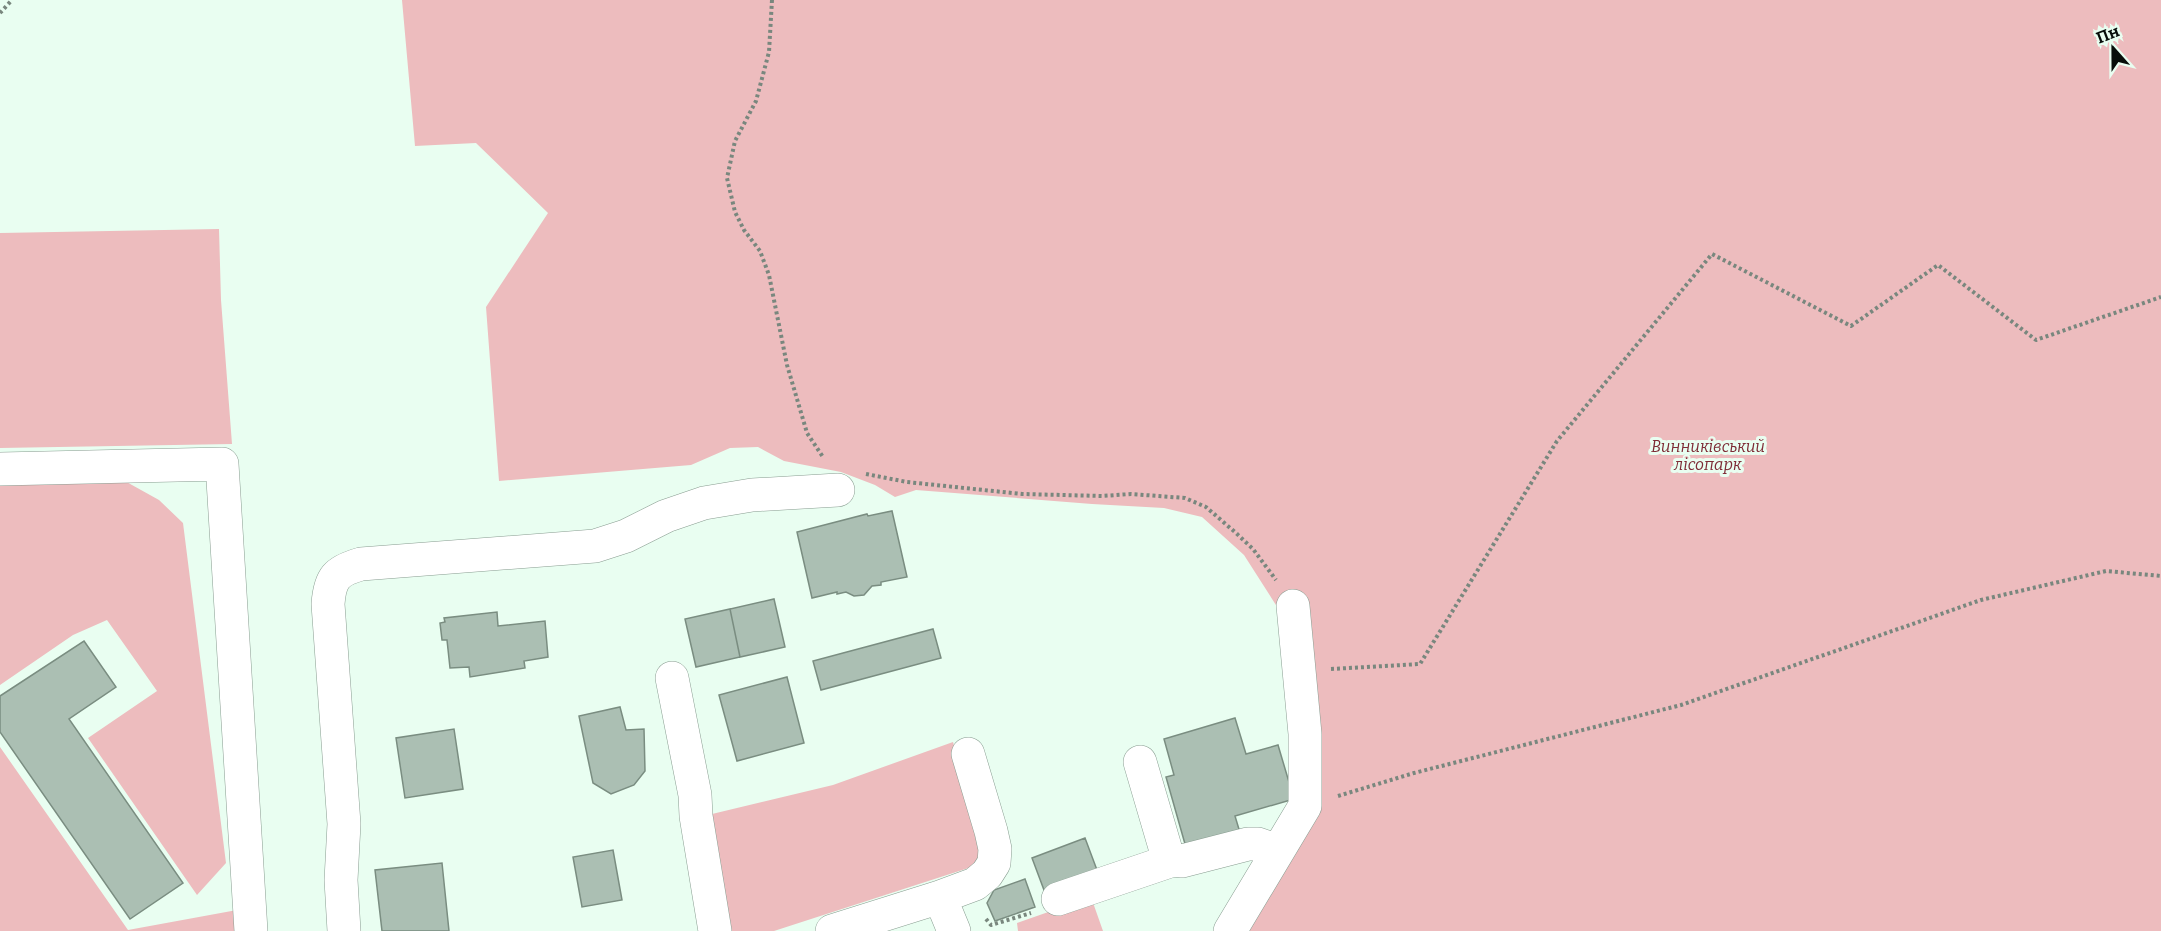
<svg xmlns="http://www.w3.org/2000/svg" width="2161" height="931" viewBox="0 0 2161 931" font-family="Bitter,serif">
<rect width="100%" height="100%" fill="#e9fef1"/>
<path fill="#edbcbe" d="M402 0H2161V931H1215L1296 806 1283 616 1244 555 1202 517 1164 508 1092 504 916 490 895 497 875 485 841 472 784 461 758 447 730 448 691 465 499 481 486 307 548 213 476 143 415 146Z
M219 229 221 300 232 444 0 448V233Z
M0 479 123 480 159 500 183 523 226 863 197 895 88 738 157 691 107 620 73 635 0 685Z
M953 742 987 862 774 931H727L712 814 833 785Z
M0 747 128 930 237 910 239 931H0Z
M1091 897 1103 931H1018L1017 923Z"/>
<path fill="#abbfb3" stroke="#7a8d81" stroke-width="1.5" d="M892 511 907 577 881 582V585L872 586 864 595 854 596 846 592 837 594V592L812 598 797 532 867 514 868 516Z
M774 599 785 647 740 657 730 609Z
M730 609 740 657 696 667 685 619Z
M497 612 498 626 545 621 548 657 524 661 525 668 470 677 469 667 450 668 447 640H442L440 623 445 622 444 618Z
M933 629 941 658 821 690 813 661Z
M84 641 116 687 69 719 183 883 130 919 0 732V696Z
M787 677 804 743 737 761 719 695Z
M620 707 626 730 644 729 645 771 634 785 611 794 593 783 579 716Z
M1235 718 1246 754 1278 745 1294 799 1235 816 1241 836 1187 851 1166 777 1174 775 1164 739Z
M454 729 463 789 405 798 396 738Z
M1085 838 1097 870 1044 890 1032 858Z
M613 850 622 900 582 907 573 857Z
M442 863 449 931H382L375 870Z
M1025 879 1035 907 995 921 987 903 994 890Z"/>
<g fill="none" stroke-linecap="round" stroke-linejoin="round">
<g stroke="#899d91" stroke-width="34">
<path id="minor" d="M0 469 222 464 251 931
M672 678 695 795 696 816 715 931
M1140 762 1167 854 1173 860 1182 861 1248 844H1258L1278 851
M940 897 975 884 987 874 994 863 995 849 991 831 968 754
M1058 899 1173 860
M344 931 341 880 344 824 328 604C330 578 336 571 361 564L595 546 626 536 666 516 704 503 752 495 838 490
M832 931 940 897 954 931
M1230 931 1305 806V734L1293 606"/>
</g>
<path stroke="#79877e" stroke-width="4" stroke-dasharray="3 3" stroke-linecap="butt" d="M772 0 769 52 756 101 735 141 727 178 735 212 744 230 760 251 769 275 787 365 807 433 823 457
M0 13 12 0
M866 474 907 482 1022 494 1102 496 1131 494 1185 498 1206 507 1236 533 1253 549 1276 580
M1331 669 1420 664 1557 441 1712 254 1851 326 1938 265 2036 340 2161 297
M1338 796 1414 773 1681 705 1981 600 2106 571 2161 576
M986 919 991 925 1031 913"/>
<use href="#minor" stroke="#fff" stroke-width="33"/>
</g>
<g text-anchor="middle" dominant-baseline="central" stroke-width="6" stroke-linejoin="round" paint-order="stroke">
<g font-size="16" font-style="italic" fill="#7e2c36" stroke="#e9fef1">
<text x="1708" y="446">Винниківський<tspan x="1708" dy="18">лісопарк</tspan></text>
</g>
</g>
<g transform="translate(2113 48) rotate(339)" stroke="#e9fef1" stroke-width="4.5" paint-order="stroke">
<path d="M0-4.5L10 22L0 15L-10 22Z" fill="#070e0a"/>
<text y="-9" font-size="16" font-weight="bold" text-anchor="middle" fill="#070e0a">Пн</text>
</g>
</svg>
